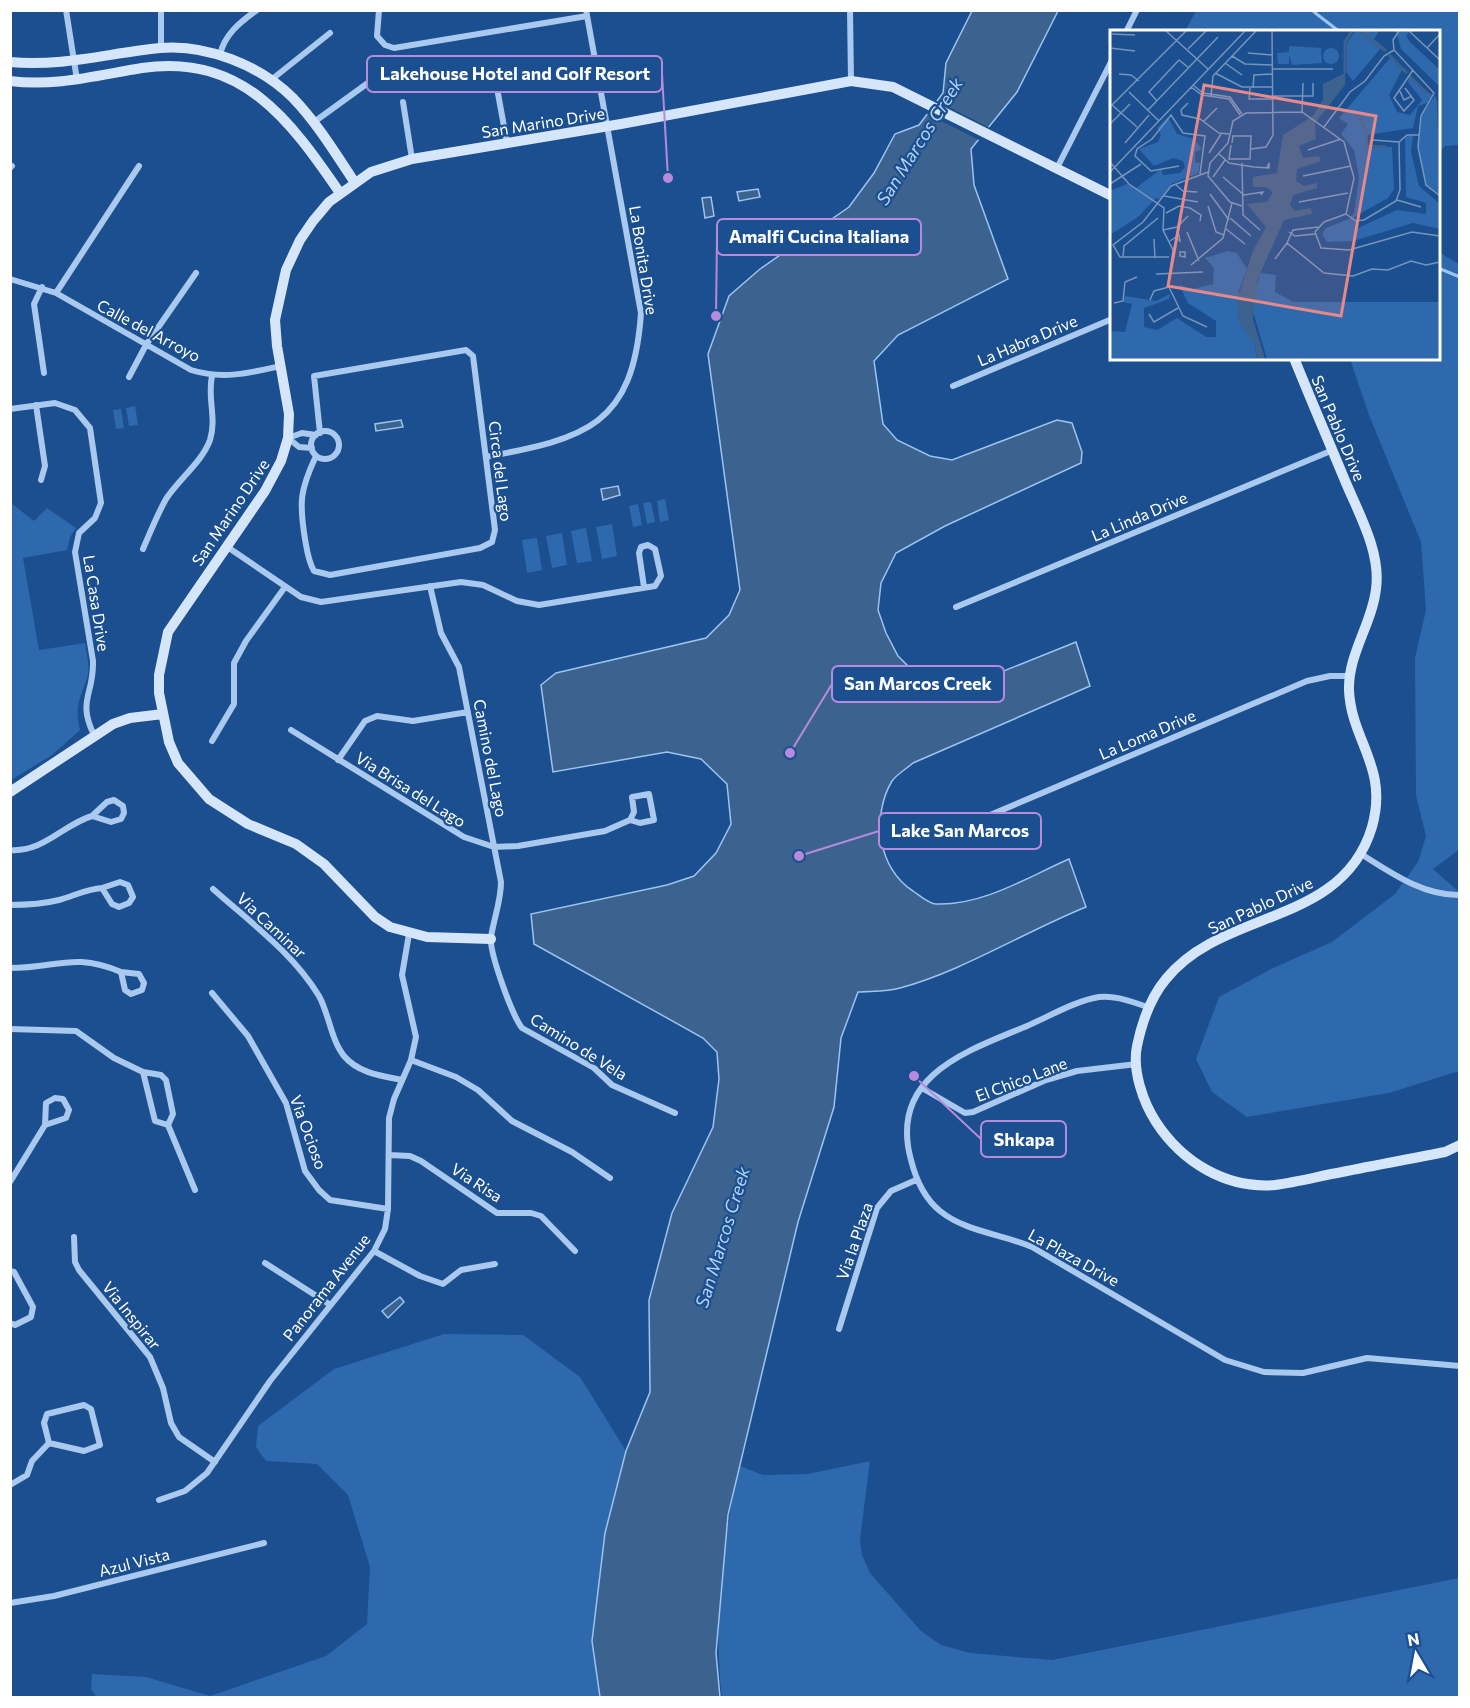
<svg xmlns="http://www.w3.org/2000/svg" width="1470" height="1708" viewBox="0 0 1470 1708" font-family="Commissioner,sans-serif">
<rect width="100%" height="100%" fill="#1b4f8f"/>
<path fill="#2e69ad" d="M1196 11H1459V145L1445 146 1439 153 1438 32 1185 31Z
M1439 252 1460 265V849L1433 869 1459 892V1071L1389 1093 1247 1117 1212 1092 1196 1059 1219 997 1271 969 1332 942 1395 894 1418 862 1426 836 1416 795 1415 658 1426 610 1421 542 1369 415 1350 359 1438 358Z
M135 406 138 425 129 426 126 408Z
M121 409 124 428 116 429 113 410Z
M665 499 669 520 660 522 657 501Z
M651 502 655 522 647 524 643 503Z
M11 503 34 521 47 508 76 528 70 537 67 550 23 558 39 650 85 643C86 654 91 667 87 678 80 700 74 705 80 730L52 755 11 780Z
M638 504 642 525 633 527 629 506Z
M612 524 617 556 602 559 596 527Z
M586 528 592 561 577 563 571 531Z
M562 533 567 565 552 568 546 536Z
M537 538 542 570 527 573 522 540Z
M444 1334 523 1335 580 1377 626 1451 605 1533 592 1641 600 1697 97 1698 91 1689 92 1674 146 1677 210 1696 326 1656 367 1624 370 1567 348 1495 317 1464 266 1461 256 1447 258 1426 334 1369Z
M870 1461 860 1539 862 1555 870 1573 921 1631 941 1645 970 1653 1052 1660 1459 1578V1697L722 1698C713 1621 722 1540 740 1466L763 1475 808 1474Z"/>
<path fill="#3c6290" stroke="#9cc4f0" stroke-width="1.5" d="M972 11H1058L1017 92 971 149 974 185 1008 279 898 335 874 361 883 424 897 440 930 456 952 460 1057 420 1072 423 1082 452 1081 463 945 526 896 553 881 583 878 610 886 633 898 656 917 675 939 680 974 683 1076 642 1090 686 913 763C906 769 896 775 892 781 871 816 878 869 913 891 919 895 929 904 936 904 982 906 1028 877 1069 859L1086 907C1024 932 963 971 900 988 887 992 872 991 858 992L841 1038 834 1107 798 1222 728 1515 716 1653 720 1697H600L592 1641 605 1533 626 1451 650 1392 649 1300 672 1213 713 1127 719 1079 717 1052 703 1038 534 944 531 914 667 885 694 876 716 853 731 824 727 784 701 759 667 752 553 772 541 685 556 673 706 638 729 615 740 590 708 354 729 296 760 269 849 207 874 173 895 134 919 125 943 93 946 63Z
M758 189 760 197 739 201 737 192Z
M711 197 714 216 705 218 702 198Z
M401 420 403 427 376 431 375 424Z
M618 486 620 495 603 500 601 489Z
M400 1297 404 1302 388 1318 382 1311Z"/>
<path fill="#1b4f8f" d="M935 100 990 128 981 141 925 113Z"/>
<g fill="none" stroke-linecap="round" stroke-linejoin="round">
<path stroke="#9cc4f0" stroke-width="3" d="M1314 12 1340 32
M1438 268 1460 277"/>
<path stroke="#a9c9ee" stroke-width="6" d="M66 10 77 80
M161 10V48
M379 10 377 36 385 45 394 48 587 16
M850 10 851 81
M1126 32 1137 10
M220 55C224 35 240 22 257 10
M271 80 330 33
M497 88 507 143
M403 102 412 159
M314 122 372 80
M10 168 12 166
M1057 168 1112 60
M10 279 56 293 191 370C223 380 249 373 281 366
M42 287 34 304 44 373
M56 293 139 166
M129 377 146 345 196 273
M953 386 1112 319
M36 405 45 466 41 480
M10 409 55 403 75 410 90 428 101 503 95 518 79 533 75 552 93 661C94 695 77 700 94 735
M311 445a14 14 0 1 1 28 0a14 14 0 1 1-28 0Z
M312 448 299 447 288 438 302 433 316 435
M316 456C300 490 299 502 305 539 307 550 308 561 314 571L330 575 480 548 492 542 495 530 473 356 466 350 314 376 320 433
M486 457C585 438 633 427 641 313L586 10
M226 546 301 597 321 602 461 582 483 585 517 601 539 605 655 586 661 576 655 549 648 545 641 547 639 553 644 587
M143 549C150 533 157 515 166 499 179 479 202 462 210 440 217 418 207 398 212 376
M430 586 441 633 459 667 501 882C501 901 494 918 491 937 489 952 512 1015 522 1028L594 1068 612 1085 675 1113
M956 607 1333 450
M291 730 464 837 494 847 518 846 605 831 630 820 640 823 654 820 649 794 632 797 634 812 630 820
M212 741 234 704V663L246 641 285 587
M338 760 365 721 377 716 413 721 468 712
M114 800 123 806 124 813 121 819 111 822 92 816 107 802Z
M957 829 1307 681 1330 676H1350
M10 850C43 853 64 824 92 816
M1361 854C1390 872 1423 896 1460 895
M120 882 128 885 133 897 129 903 119 907 112 904 102 888Z
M213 889C250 922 293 953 319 996 329 1014 331 1040 344 1056 358 1073 382 1076 402 1080
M10 905C27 905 43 904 59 900 74 896 86 889 102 888
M10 968C58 968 73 952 121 972
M121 972 139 974 144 983 142 990 131 994 125 990Z
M212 993 248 1036 286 1103 305 1171 319 1190 330 1200 388 1209
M1148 1007C1132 1002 1116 995 1099 997 1075 1001 1050 1016 1027 1026 967 1051 888 1076 911 1160 916 1180 924 1198 940 1211 966 1232 1002 1234 1032 1247L1225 1360 1264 1372 1303 1373 1367 1358 1460 1366
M10 1029 76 1031 114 1058 143 1072 161 1075 166 1080 173 1114 168 1125
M411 1060 456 1077 478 1090 512 1121 572 1152 610 1178
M143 1072 155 1121 168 1125
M922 1088 965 1113 973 1112 1046 1080 1077 1071 1137 1064
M168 1125 195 1190
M389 1155 410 1156 421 1161 497 1213H531L541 1216 575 1251
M10 1182 45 1125 46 1103 55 1098 63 1099 69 1110 66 1118 45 1125
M74 1237 75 1262 79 1270 150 1357 163 1388 171 1423 179 1437 215 1462
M374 1251 420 1276 443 1284 461 1270 495 1264
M265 1263 329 1304
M10 1271 14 1272 33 1307 31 1317 15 1325 10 1323
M839 1329 877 1208 891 1191 916 1180
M84 1405 91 1409 100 1445 84 1451 49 1443 44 1423 47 1414Z
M10 1485 27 1475 32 1461 49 1443
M159 1500 185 1491 207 1473 270 1381 374 1251 385 1229 388 1209 389 1118 394 1099 411 1060 416 1037 402 975 409 934
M10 1603 54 1596 264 1543"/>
<path stroke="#d6e6fa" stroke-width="10" d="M10 62C62 67 109 53 160 48 206 44 260 65 293 98 317 123 336 154 355 183
M10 81C55 87 98 75 142 68 242 53 290 120 340 193
M1294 358C1311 400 1329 442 1346 483 1360 516 1381 553 1376 589 1372 624 1348 654 1349 690 1351 741 1389 767 1372 827 1342 927 1223 908 1166 979 1150 998 1142 1022 1137 1046 1132 1070 1143 1102 1156 1122 1182 1162 1226 1189 1275 1185 1297 1182 1320 1176 1342 1172 1376 1165 1410 1159 1445 1152L1460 1145
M10 792 113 724 130 718 163 714
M491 939 427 937 390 927 375 917 324 864 296 844 248 824 209 799 178 763 169 742 159 693V675L168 632 265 491 281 461 288 438 289 414 277 346 275 320 286 270 300 240 313 221 329 202 371 172 412 159 621 124 851 81 893 87 1112 196"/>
</g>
<g text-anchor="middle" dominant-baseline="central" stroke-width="4.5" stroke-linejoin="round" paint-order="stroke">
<g font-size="16" fill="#fff" stroke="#1b4f8f">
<text transform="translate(543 122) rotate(-9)">San Marino Drive</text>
<text transform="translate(644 260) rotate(81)">La Bonita Drive</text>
<text transform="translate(149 330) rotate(28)">Calle del Arroyo</text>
<text transform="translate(1027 340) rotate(-23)">La Habra Drive</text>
<text transform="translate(1339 428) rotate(67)">San Pablo Drive</text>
<text transform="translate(501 471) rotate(83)">Circa del Lago</text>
<text transform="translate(230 512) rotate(-56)">San Marino Drive</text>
<text transform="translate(1139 516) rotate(-23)">La Linda Drive</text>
<text transform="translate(97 603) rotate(81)">La Casa Drive</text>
<text transform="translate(1147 734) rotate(-23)">La Loma Drive</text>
<text transform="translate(491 758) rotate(79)">Camino del Lago</text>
<text transform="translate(411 789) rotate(32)">Via Brisa del Lago</text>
<text transform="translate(1260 905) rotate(-25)">San Pablo Drive</text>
<text transform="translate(272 925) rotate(43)">Via Caminar</text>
<text transform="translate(579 1046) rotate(32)">Camino de Vela</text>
<text transform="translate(1021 1079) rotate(-21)">El Chico Lane</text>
<text transform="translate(309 1132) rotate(70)">Via Ocioso</text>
<text transform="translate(477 1182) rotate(33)">Via Risa</text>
<text transform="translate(854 1241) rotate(-71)">Via la Plaza</text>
<text transform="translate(1074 1257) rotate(29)">La Plaza Drive</text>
<text transform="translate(326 1287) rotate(-52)">Panorama Avenue</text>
<text transform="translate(132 1315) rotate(51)">Via Inspirar</text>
<text transform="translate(134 1562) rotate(-14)">Azul Vista</text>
</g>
<g font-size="18" font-style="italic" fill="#b5d3f5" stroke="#1b4f8f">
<text transform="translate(919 141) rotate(-58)">San Marcos Creek</text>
<text transform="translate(722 1237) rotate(-73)">San Marcos Creek</text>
</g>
</g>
<g transform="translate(1110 30)">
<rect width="330" height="330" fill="#1b4f8f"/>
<path d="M245 1H269L264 9 277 20 271 18 243 51 237 43V13ZM278 1H296L299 3 296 6 300 12 330 40V57L291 19 286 1ZM179 16 211 18 212 33 182 35 179 25V34H168L167 23 179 22ZM213 26a8 8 0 1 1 16 0a8 8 0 1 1-16 0ZM280 28 292 40 279 65 287 82 300 85 312 70 298 52 299 47 322 65 317 73 308 76 303 98 257 105 255 113 261 117H282L284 159 278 168 244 187 248 198 287 180 316 184V173L296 167 295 107 303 105 301 121 309 156 330 174V199L303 193 243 211 217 212 212 204 216 198 239 189 244 183 249 148 244 120 231 104 238 94 229 88ZM325 66 327 71 330 166 315 154 308 118 312 83ZM58 87 67 104 84 109 92 119 85 122V132L90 133 88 143 61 154 50 169 46 168 28 187 0 205V161L17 154 26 158 51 139 53 145 70 143 75 137 73 131 63 128 44 136 29 119 48 112 51 105 47 98ZM118 221 127 223 137 239 129 260 128 288 145 315 147 329H0V301L15 302 22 274 13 272 15 266 46 271 60 264 59 269 34 278V297L47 300 67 288 96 307H106V291L78 273 69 255 83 259 103 254 104 238 95 228ZM150 243 166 245 165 262 183 272H330V329H157L142 278Z" fill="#2e69ad"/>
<path d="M235 43V55L205 93 206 109 189 116 193 128 209 126 211 131 187 139 186 151 194 156 207 153V158L183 165 180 175 185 181 201 178 202 184 174 190 148 248 143 289 155 329H147L145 315 129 292 127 270 143 221 156 197 137 174 157 172 163 162 156 157H143V147L167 143 173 105 203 86 213 69V54Z" fill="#3c6290"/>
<path fill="none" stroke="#3c6290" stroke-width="3" d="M249 1 276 21M279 25 297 43M235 43V12L242 1M299 46 318 64M248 84 256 101M256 102 257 116 276 117"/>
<path fill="none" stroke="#7695bc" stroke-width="1.5" d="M56 1 98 39M289 1 283 10 284 20 324 63 311 86 308 117 316 155 330 166M299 1 330 30M2 4 25 5M0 18 25 21M317 18 330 4M78 19 96 1M138 23 162 25M122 26 135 34 162 35M115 33 132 45M162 39H223M105 43 132 57H162M9 44 21 45 29 51M83 55 93 63 120 67 132 84M81 57 92 65 119 69 130 85M140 58 139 69H162M143 58 144 45 162 44M295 58 304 70 294 81 284 68 303 40M289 59 294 70 302 66M19 62 49 91M101 66 103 46 146 1M162 66H203V53M47 71 39 62 69 30 79 38M78 73 71 80 72 85 90 89 109 103 119 104M2 75 27 97M0 77 76 1M38 80 108 7M192 82 193 53M94 91 107 78M0 94 20 74M214 97 240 62 255 51 274 26 284 20M263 110 289 112M15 113 39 85M121 115 119 129H140L141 106H123L122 113M141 119 156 117 163 105 162 1M198 120 231 109M99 123 111 104M109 124 119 133 144 137 159 138V133L157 138M0 132 19 154 54 178 53 200 63 220 58 255 73 286 97 297M132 133 133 185 150 200M69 136 41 141 25 126 27 119 42 109 61 85 73 103 95 106 90 144M0 142 135 1M193 146 241 136M103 147 115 130M113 147 134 165 153 162 151 165M0 154 31 134M65 154 73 161 87 162M100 164 119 190M54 166 88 172M287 170 311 177M189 172 238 163M98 176 106 202 114 205M132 176 120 172 98 146 100 133 118 113 123 91 136 83 192 82 234 112 244 148 236 184 214 192 205 202 211 218 239 220 302 202 330 206M56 183 69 176 80 178 91 185 90 191M236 184 246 191 254 190 286 171 290 160 289 112 297 105H309M120 188 141 206M208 197 183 200 177 213 214 243 243 246 262 239 278 240 301 231 316 235 330 232M116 199 135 214M53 200 67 197 78 186 76 188M77 202 89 231M179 202 185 206 205 204M44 209 45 228M60 211 69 205 70 211 66 208M75 222V227L70 226V222ZM13 227 14 216 48 188M59 227H10L3 215 33 192 61 156 98 142M165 229 177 213M81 235 113 208 122 173M46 244 93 242M40 270 44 261 59 257M4 273 13 271 15 252 27 247M39 284 44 292 68 278"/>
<path fill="#e88989" fill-opacity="0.15" stroke="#e88989" stroke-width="3" d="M94 55 266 86 231 286 58 256Z"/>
<rect width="330" height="330" fill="none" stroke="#fff" stroke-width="3"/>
</g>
<path fill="none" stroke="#b68bdc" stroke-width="2" d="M668 178L662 74M716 316L717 237M790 753L832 684M799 856L879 831M914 1076L981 1139"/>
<g fill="#b68bdc" stroke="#1b4f8f" stroke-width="2">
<circle cx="668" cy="178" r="6"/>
<circle cx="716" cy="316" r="6"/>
<circle cx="790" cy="753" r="6"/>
<circle cx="799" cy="856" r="6"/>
<circle cx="914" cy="1076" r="6"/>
</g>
<g fill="#1b4f8f" stroke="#b68bdc" stroke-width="2">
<rect x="367" y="56" width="295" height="36" rx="6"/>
<rect x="717" y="219" width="204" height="36" rx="6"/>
<rect x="832" y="666" width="172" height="36" rx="6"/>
<rect x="879" y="813" width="162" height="36" rx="6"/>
<rect x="981" y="1121" width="85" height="36" rx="6"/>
</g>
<g font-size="18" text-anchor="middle" font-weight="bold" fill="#fff">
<text x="515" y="80">Lakehouse Hotel and Golf Resort</text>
<text x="819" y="243">Amalfi Cucina Italiana</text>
<text x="918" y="690">San Marcos Creek</text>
<text x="960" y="837">Lake San Marcos</text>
<text x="1024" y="1146">Shkapa</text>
</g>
<rect width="1470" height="1708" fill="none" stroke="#ffffff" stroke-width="24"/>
<g transform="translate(1416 1654) rotate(350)" stroke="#1b4f8f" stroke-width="4.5" paint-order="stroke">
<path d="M0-4.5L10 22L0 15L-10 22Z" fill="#ffffff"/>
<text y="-9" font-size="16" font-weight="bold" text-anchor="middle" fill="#ffffff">N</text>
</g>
</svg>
